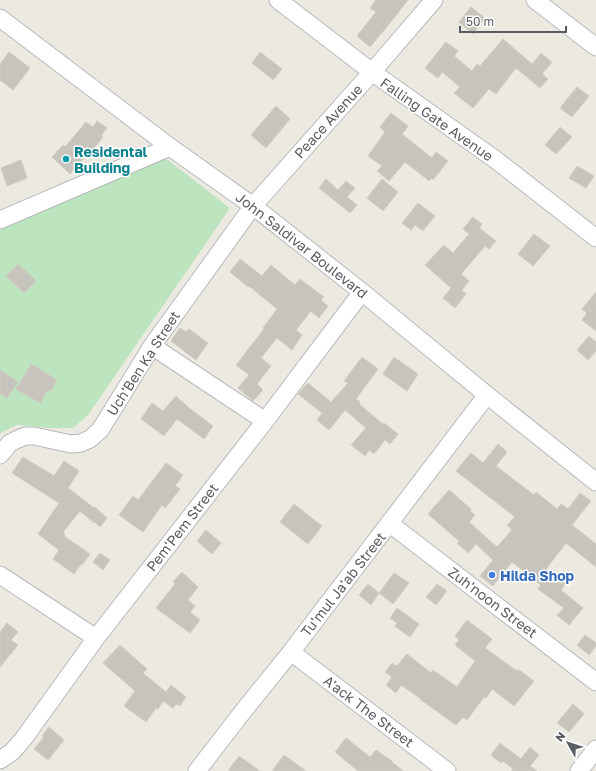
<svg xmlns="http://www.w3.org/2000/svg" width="596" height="771" viewBox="0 0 596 771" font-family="'Golos Text',sans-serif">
<rect width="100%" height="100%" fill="#eceae0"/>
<path fill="#bce4be" d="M165 158 230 208 88 415 73 428H50L17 425 0 433V230Z"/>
<path fill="#c7c4be" stroke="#d1ccbf" d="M376 0H408L390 23 370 47 357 36 376 12 370 8Z
M471 7 485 18 473 34 459 22Z
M503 39 532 64 541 53 552 62 542 74 548 79 540 88 516 68 496 94 489 89 473 108 454 93 460 87 442 72 438 78 425 68 446 42 458 51 454 56 472 71 477 64 480 66Z
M9 52 30 68 13 90 0 80V64Z
M260 52 282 69 273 80 252 63Z
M577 87 589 96 572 117 560 108Z
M276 106 290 119 266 148 251 135Z
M391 113 408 126 402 134 432 158 436 152 448 161 433 180 432 178 429 181 405 162 389 181 377 171 382 166 368 156 385 132 380 127Z
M97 121 107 128 101 136 103 137 88 156 87 155 70 174 52 157 63 145 65 147 86 122 93 127Z
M560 127 572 137 556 154 545 145Z
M21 160 27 178 7 186 1 168Z
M577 166 594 176 586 188 569 178Z
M326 179 338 190 346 181 355 188 347 197 357 205 350 213 319 188Z
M382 179 398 192 383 211 367 198Z
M418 203 435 216 423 231 415 225 411 230 402 223Z
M473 217 482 224 479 228 496 241 489 249 485 246 461 274 469 281 462 290 466 294 455 308 443 298 451 288 425 265 444 245 453 253 469 234 463 229Z
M534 234 550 246 533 266 518 254Z
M240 259 262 276 271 265 295 285 300 279 324 297 321 300 328 306 319 318 311 311 296 330 302 335 292 350 277 338 261 358 271 366 257 384 263 390 253 401 238 388 249 375 236 365 264 329 263 328 277 309 249 286 248 287 230 272Z
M18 264 36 281 24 293 6 276Z
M596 292V331L582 320 587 313 582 309Z
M180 328 186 332 189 329 208 343 196 360 171 341Z
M589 336 596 342V351L588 360 577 350Z
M362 357 378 369 356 399 360 402 359 404 383 424 384 423 398 434 390 444 385 440 374 454 369 450 365 456 351 445 366 428 345 410 329 430 317 420 322 413 298 394 308 383 331 402 348 383 344 381Z
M394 357 418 374 407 391 383 374Z
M31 364 57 380 51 391 48 390 40 403 16 389Z
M0 370 18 382 7 398 0 393Z
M176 396 189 408 213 426 204 439 177 419 164 436 141 419 152 403 163 411Z
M498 444 507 452 496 466 534 495 536 492 557 509 561 504 568 509 580 493 591 501 572 525 596 544V567L566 543 546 569 566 583 561 590 583 608 569 625 557 615 564 608 538 589 541 585 512 562 493 586 480 576 493 560 476 544 468 553 457 543 459 541 428 514 449 490 471 509 470 511 475 515 469 522 497 547 512 530 507 525 515 517 456 471 471 453 483 463Z
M23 457 54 476 64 461 79 471 68 488 94 508 95 507 107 518 100 527 95 522 94 523 80 511 63 532 65 534 64 536 90 554 82 565 81 564 74 574 53 559 59 550 38 534 59 503 12 473Z
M166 463 183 475 175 486 180 489 165 508 162 505 143 532 119 515 133 496 138 500Z
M294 504 322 526 308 544 280 522Z
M206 530 221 543 212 554 197 541Z
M100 553 110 560 103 570 93 562Z
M182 572 198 587 188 600 195 606 190 612 200 620 190 633 156 608 175 584 173 582Z
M394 573 409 583 393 604 379 593Z
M368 584 379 593 371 605 359 595Z
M437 584 447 591 436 605 426 597Z
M397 608 419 624 410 637 395 626 397 623 390 618Z
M467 620 492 639 485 648 517 671 518 669 534 681 514 706 492 689 486 698 484 697 467 720 463 717 456 725 421 700V699L401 685 396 693 386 685 392 677 385 672 392 663 397 666 407 654 431 673 433 670 457 687 475 661 455 645 459 640 455 636Z
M7 623 18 632 11 640 18 645 0 667V632Z
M585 635 596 643V646L589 655 577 645Z
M120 645 147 669 143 673 166 692 171 685 186 697 180 706 176 704 173 708 163 701 158 709 156 708 146 722 124 706 135 691 103 663Z
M573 704 584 714 569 732 557 723Z
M49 727 64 740 48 760 34 749 44 737 42 736Z
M346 738 370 757 376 750 392 761V762L403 771H358L335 752Z
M500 743 521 759 530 747 539 755 530 766 537 771H511L513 769 503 761 501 763 491 755Z
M284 755 306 771H272Z
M239 756 260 771H228Z"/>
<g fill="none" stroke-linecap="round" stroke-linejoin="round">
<g stroke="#b6b8bd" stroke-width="19">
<path id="minor" d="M278 0 372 72 496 160 596 238
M535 0 596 47
M0 18 170 147 253 206 362 292 487 395 596 482
M0 220 170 147
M152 346 265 421
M0 455 10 443 18 439 26 436H34L71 444 81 443 90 439 100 430 112 411 152 346 253 206 372 72 434 0
M389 523 596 682
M0 575 96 638
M291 652 447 771
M0 760 12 752 24 738 96 638 265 421 362 292
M197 771 241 714 291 652 487 395
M579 771 596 749"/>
</g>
<use href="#minor" stroke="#fff" stroke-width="17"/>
</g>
<circle fill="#0f9aa8" stroke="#fff" stroke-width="1.5" cx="66" cy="159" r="4"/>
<circle fill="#3f7fe0" stroke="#fff" stroke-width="1.5" cx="492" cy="575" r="4"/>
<g text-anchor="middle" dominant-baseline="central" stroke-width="3" stroke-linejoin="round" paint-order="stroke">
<g font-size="14" fill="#595d62" stroke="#fff">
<text transform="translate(437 119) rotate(35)">Falling Gate Avenue</text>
<text transform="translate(328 121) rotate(-48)">Peace Avenue</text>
<text transform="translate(302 245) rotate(38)">John Saldivar Boulevard</text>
<text transform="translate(143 363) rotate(-57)">Uch'Ben Ka Street</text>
<text transform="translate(182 527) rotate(-52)">Pem'Pem Street</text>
<text transform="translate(343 584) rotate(-52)">Tu'mul Ja'ab Street</text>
<text transform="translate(493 602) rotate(37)">Zuh'noon Street</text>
<text transform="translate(369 711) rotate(37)">A'ack The Street</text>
</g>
<g font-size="14" font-weight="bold" fill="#0d838f" stroke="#fff" text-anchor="start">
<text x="74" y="151">Residental<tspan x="74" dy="16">Building</tspan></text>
</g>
<g font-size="14" font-weight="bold" fill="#366cbe" stroke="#fff" text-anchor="start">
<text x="500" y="575">Hilda Shop</text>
</g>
</g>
<g transform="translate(568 743) rotate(309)" stroke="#ffffff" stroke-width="3" paint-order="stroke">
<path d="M0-3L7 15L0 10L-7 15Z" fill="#595d62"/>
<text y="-6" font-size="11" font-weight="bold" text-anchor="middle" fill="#595d62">N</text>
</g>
<path d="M460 26v6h106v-6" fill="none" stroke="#595d62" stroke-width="2"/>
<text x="466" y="26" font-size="12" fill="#595d62" stroke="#ffffff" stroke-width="3" paint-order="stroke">50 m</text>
</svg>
